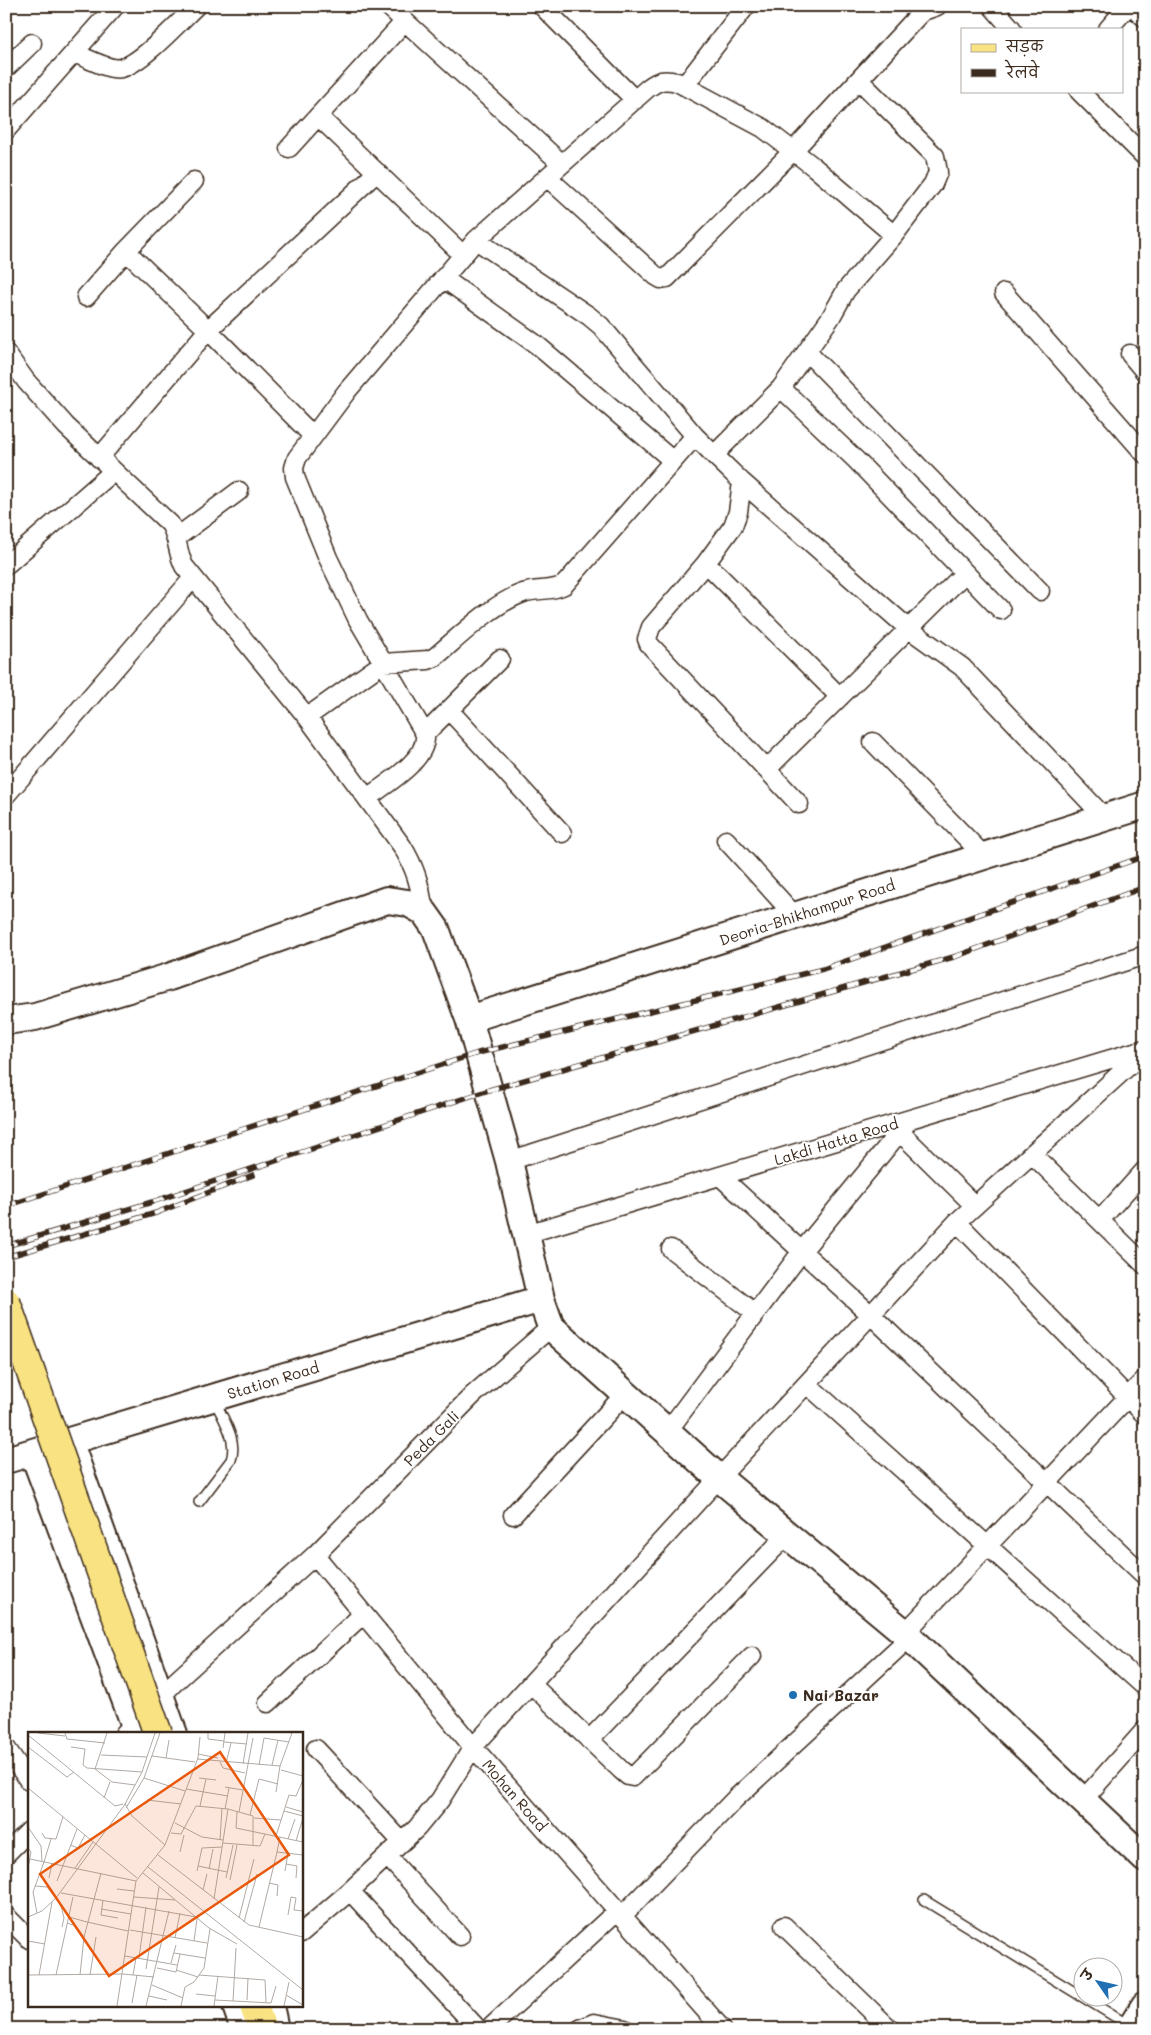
<svg xmlns="http://www.w3.org/2000/svg" width="1151" height="2035" viewBox="0 0 1151 2035" font-family="Mali,'Playpen Sans Deva',sans-serif">
<rect width="100%" height="100%" fill="#fff"/>
<filter id="ink" filterUnits="userSpaceOnUse"><feTurbulence type="fractalNoise" baseFrequency=".02" numOctaves="2"/><feDisplacementMap in="SourceGraphic" scale="10" xChannelSelector="R" yChannelSelector="G"/><feConvolveMatrix kernelMatrix="1 2 1 2 8 2 1 2 1" color-interpolation-filters="sRGB"/></filter>
<g filter="url(#ink)">
<g fill="none" stroke-linecap="round" stroke-linejoin="round">
<g stroke="#3b2a1e" stroke-width="12">
<path id="lane" d="M199 1502 231 1460C238 1440 223 1419 215 1401
M924 1900 1130 2026"/>
</g>
<g stroke="#3b2a1e" stroke-width="21">
<path id="street" d="M388 6 562 164
M542 6 635 100
M992 6 1012 29
M1132 6 1145 18
M1108 29 1128 6
M74 53C85 57 110 71 121 68 141 64 180 21 196 6
M6 68 32 43
M684 86 746 6
M1079 91 1145 157
M318 116 463 255
M6 130 115 6
M289 148 405 21
M547 177 656 276 661 279 667 278 793 151 916 18 923 11 937 6
M476 240 589 316 601 326 695 436 714 455 742 482 909 629 962 667 1105 818
M126 251 208 330 313 436
M443 278 537 345 672 460
M1004 293 1145 454
M86 297 126 251 194 181
M807 352 1040 591
M6 353 26 381 66 426 170 524C178 537 177 552 184 566L307 717 402 846C416 869 420 885 424 912
M1130 354 1145 372
M781 388 856 460 1001 610
M714 455 781 388 831 317 846 290 894 235 933 184 938 172 935 156 859 80
M99 458 208 330 377 172
M742 482 738 512 733 526 706 563 651 627 647 639 649 644 799 804
M176 538 239 491
M706 563 840 697
M6 565 114 471
M449 710 562 833
M307 717 383 663 428 660 435 657C460 636 492 604 523 593 537 588 551 592 564 585L695 436
M425 734 500 659
M873 742 984 856
M767 769 965 573
M6 795 193 578
M367 798C386 784 428 760 425 734L358 620 328 558 295 477 294 468 297 458 347 391 476 240 648 88C659 80 664 79 677 82L763 128 814 167 894 235
M726 840 795 916
M900 1132 975 1206
M1032 1154 1145 1265
M509 1161 1145 955
M720 1176 871 1315 1145 1576
M1100 1220 1145 1170
M957 1222 1145 1415
M526 1234 1144 1049
M671 1249 755 1313
M807 1384 1145 1687
M667 1432 802 1251 910 1119
M513 1515 625 1394
M315 1555 473 1747 722 2029
M905 1633 1145 1379
M531 1684 621 1770 628 1776 633 1777 752 1656
M268 1703 363 1614
M124 1734 175 1682 315 1555 473 1395 551 1327
M589 1740 787 1535
M6 1748 29 1781
M316 1749 402 1842
M1082 1801 1145 1730
M6 1854 29 1831
M387 1856 460 1936
M350 1891 478 2029
M6 1916 29 1939
M622 1916 735 1799 910 1637
M784 1926 890 2029
M301 1933 350 1891 417 1828 440 1800 473 1747 719 1478 957 1222 1145 1051
M489 2029 617 1911
M580 2029 594 2023 625 2029"/>
</g>
<g stroke="#3b2a1e" stroke-width="30">
<path id="secondary" d="M469 1019 1145 805
M6 1021 35 1017 169 977 387 900 408 903 424 912 436 929 469 1019 509 1161 541 1299 551 1327 719 1478 905 1633 1145 1859
M69 1441 174 1734
M33 1452 138 1734
M6 1460 541 1299
M236 2006 244 2029
M270 2006 275 2029
M1130 2029 1145 2005"/>
</g>
<g stroke="#3b2a1e" stroke-width="31">
<path id="primary" d="M254 2006 262 2029"/>
</g>
<use href="#lane" stroke="#fff" stroke-width="9"/>
<use href="#street" stroke="#fff" stroke-width="18"/>
<use href="#secondary" stroke="#fff" stroke-width="26"/>
<use href="#primary" stroke="#f8e281" stroke-width="28"/>
<g stroke="#3b2a1e" stroke-width="5.5">
<path id="rail" d="M6 1206 478 1053 823 969 1145 856
M6 1246 152 1202 489 1090 957 956 1145 887
M6 1257 156 1213 253 1175"/>
</g>
<use href="#rail" stroke="#fff" stroke-width="4" stroke-dasharray="11" stroke-linecap="butt"/>
<g stroke="#3b2a1e" stroke-width="31" stroke-linecap="butt">
<path id="primary-bridge" d="M6 1302 158 1734"/>
</g>
<use href="#primary-bridge" stroke="#f8e281" stroke-width="28"/>
</g>
</g>
<circle fill="#1f6fb2" stroke="#fff" stroke-width="2" cx="793" cy="1695" r="5"/>
<g text-anchor="middle" dominant-baseline="central" stroke-width="4" stroke-linejoin="round" paint-order="stroke">
<g font-size="15" fill="#3b2a1e" stroke="#fff">
<text transform="translate(807 912) rotate(-18)">Deoria-Bhikhampur Road</text>
<text transform="translate(836 1141) rotate(-17)">Lakdi Hatta Road</text>
<text transform="translate(273 1380) rotate(-17)">Station Road</text>
<text transform="translate(431 1438) rotate(-45)">Peda Gali</text>
<text transform="translate(515 1795) rotate(49)">Mohan Road</text>
</g>
<g font-size="15" font-weight="bold" fill="#3b2a1e" stroke="#fff" text-anchor="start">
<text x="803" y="1695">Nai Bazar</text>
</g>
</g>
<g transform="translate(28 1732)">
<rect width="275" height="275" fill="#fff"/>
<path fill="none" stroke="#b1aaa5" stroke-width="1" d="M10 1 37 4M37 1 39 7 77 11M79 1 67 37 84 50 107 53M180 1V7L196 9M0 3 87 74 95 72M196 10 219 12M0 15 39 45 46 40M43 15 57 17 55 33 59 36 114 40M195 16 197 1M170 22 190 26M73 23 119 25M124 24 167 30M138 26 141 8M169 27 252 34 264 1M192 30 195 36 217 41M198 31 203 11M215 32 220 1M231 33 236 6 261 10M244 33 250 8M253 38 275 44M116 46 157 59M171 46 188 48M197 55 215 58M0 56 109 146M158 57 200 64M248 60 252 34M76 66 82 50M119 68 153 72M172 74 178 47M258 75 275 80M98 76 116 46 132 1M197 77 201 56M256 79 275 84M209 80 208 96 275 110M211 80 225 6M222 83 231 47 250 52M226 86 253 88M147 91 174 105 195 108M0 95 13 114 14 129M14 101 17 106 28 107 35 85M143 101 153 102 168 74 200 77 225 84V114M248 104 261 63 268 64 275 48M260 107 267 87M192 108 194 76M268 109 274 89M195 111 232 114 237 102M42 113 50 116 57 103M137 113 170 26 172 5M0 116 3 120 0 136M152 120 156 103M249 120 252 105M130 123 221 193 275 205M2 127 108 149M16 130 23 107M258 132 269 134 268 146M170 134 199 140M120 135 275 258M47 136 65 110M181 137 185 117M169 139 174 116 194 115M257 139 260 121M115 141 181 196 209 212M21 146 24 131M198 146 205 113M202 148 209 113M29 149 49 97M241 151 250 153 249 164M7 154 19 155 26 164M89 157 106 159M175 158 179 142M33 161 168 185M106 165 147 168M186 167 200 77M75 168 73 183 90 186M33 174 36 186 34 195M73 177 103 182M9 181 5 160 16 130M260 183 263 165 268 166 266 178 275 179M0 185 14 179 28 166 98 71M41 185 59 190M211 186 226 127M59 190 100 199M216 190 229 142M39 191 48 194 56 205M231 195 249 120 275 123M102 198 179 211M147 206 152 181M0 209 17 212M166 209 169 187M146 221 177 226M97 224 149 233M111 226 118 175M143 231 148 213M129 236 148 240 152 222M118 237 131 155M148 238 170 245M0 243 95 242 126 245M11 243 24 170M28 243 45 165M52 243 56 205 73 141M62 243 68 205M105 243 108 226M171 243 237 248 238 270M124 253 155 266M168 262 187 264M258 263 275 273M121 264 139 268M187 268 243 271 248 254M219 268 220 246M205 269 208 216M104 271 109 243M89 274 108 149 137 113 104 84 97 72 114 40 127 1M118 274 141 179M153 274 157 255 166 250 176 236 182 197M186 274 190 244M256 274 261 250"/>
<path fill="#e8590c" fill-opacity="0.15" stroke="#e8590c" stroke-width="2.5" d="M192 20 261 123 81 244 12 142Z"/>
<rect width="275" height="275" fill="none" stroke="#3b2a1e" stroke-width="2.5"/>
</g>
<rect width="1151" height="2035" fill="none" stroke="#fff" stroke-width="25"/>
<rect x="12" y="12" width="1126" height="2010" fill="none" stroke="#3b2a1e" stroke-width="2" filter="url(#ink)"/>
<rect x="961" y="28" width="162" height="65" fill="#ffffff" stroke="#b1aaa5"/>
<rect x="971" y="44" width="25" height="8" fill="#f8e281" stroke="#b1aaa5"/>
<text x="1006" y="52" font-size="15" fill="#3b2a1e">सड़क</text>
<rect x="971" y="69" width="25" height="8" fill="#3b2a1e" stroke="#b1aaa5"/>
<text x="1006" y="78" font-size="15" fill="#3b2a1e">रेलवे</text>
<g transform="translate(1098 1982) rotate(304)"><circle r="24" fill="#ffffff" stroke="#b1aaa5"/>
<path d="M0-4L9 19L0 12L-9 19Z" fill="#1f6fb2"/>
<text y="-8" font-size="14" font-weight="bold" text-anchor="middle" fill="#3b2a1e">उ</text>
</g>
</svg>
